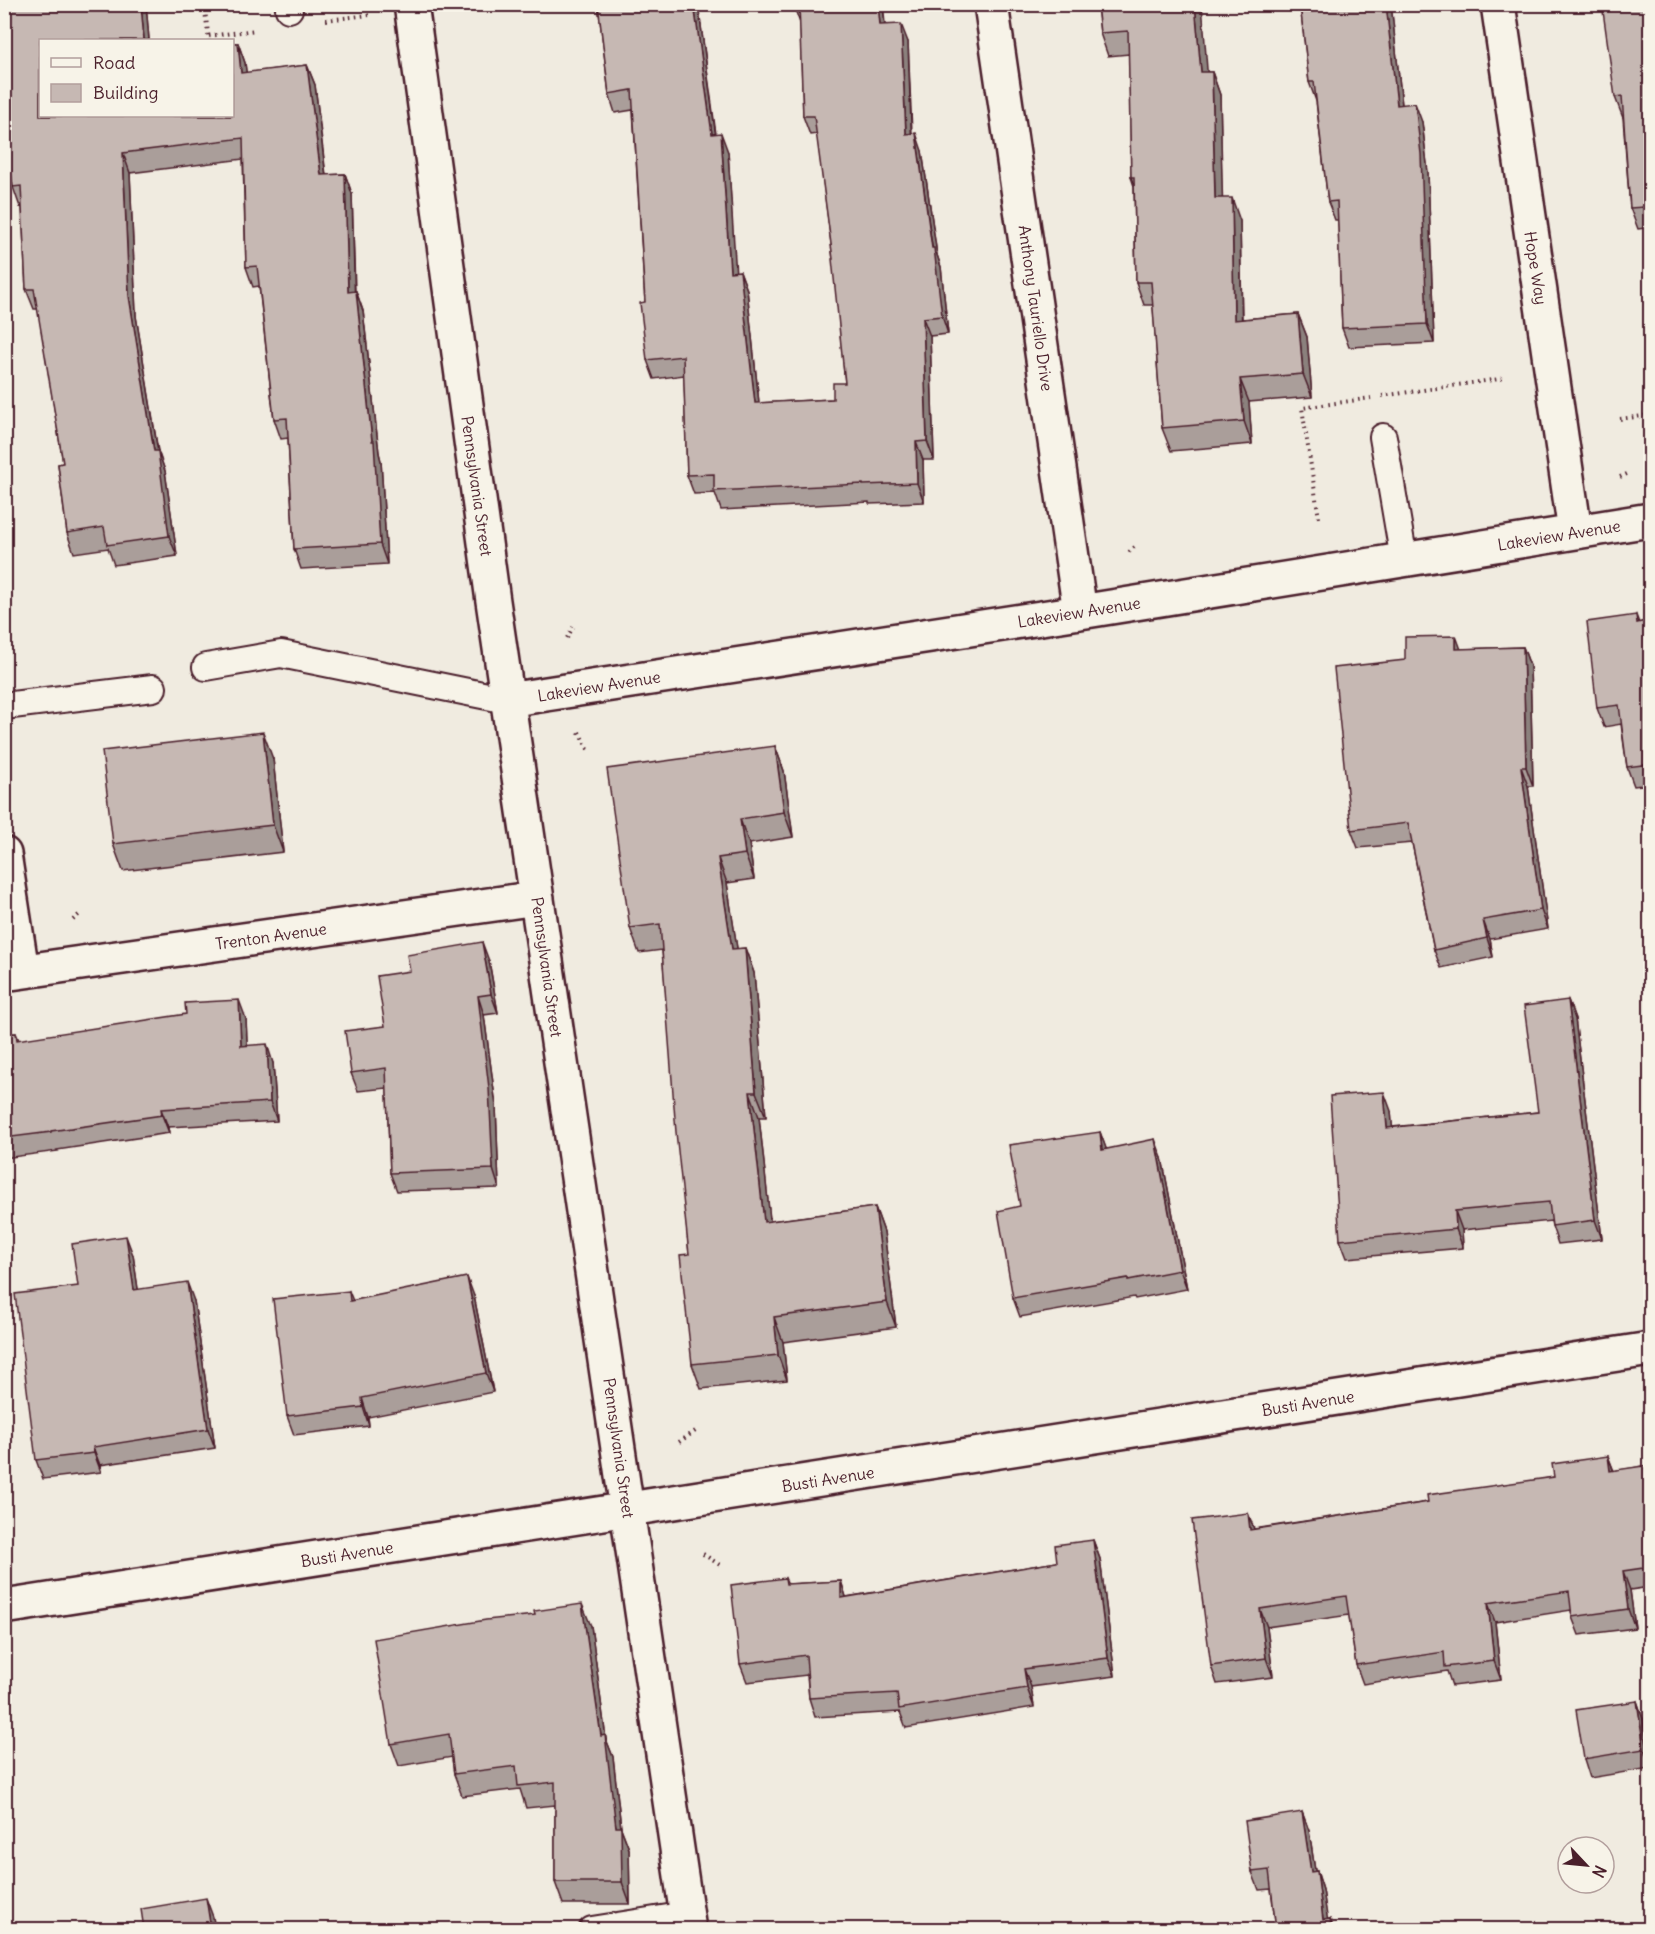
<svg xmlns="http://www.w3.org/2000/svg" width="1655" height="1934" viewBox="0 0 1655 1934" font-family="Delius,sans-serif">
<rect width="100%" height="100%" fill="#f0ebe0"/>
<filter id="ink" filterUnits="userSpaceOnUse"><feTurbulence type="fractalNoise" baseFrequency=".0167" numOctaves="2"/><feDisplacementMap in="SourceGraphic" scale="12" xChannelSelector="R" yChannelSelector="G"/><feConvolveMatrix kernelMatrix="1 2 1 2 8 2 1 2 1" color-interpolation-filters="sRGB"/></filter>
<g filter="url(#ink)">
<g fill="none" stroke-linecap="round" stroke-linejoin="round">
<g stroke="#4a1f2b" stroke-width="30">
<path id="service" d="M289 4V9
M1383 437 1404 560
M206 667 281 654 507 700
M4 706 153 688
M592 1930 687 1915"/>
</g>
<g stroke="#4a1f2b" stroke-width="38">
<path id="minor" d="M411 4 493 601 689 1930
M991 4 1080 612
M1498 4 1575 532
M507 700 1080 612 1650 520
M4 854 22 971
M4 974 537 898
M4 1607 1650 1349"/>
</g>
<path stroke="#4a1f2b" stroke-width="4" stroke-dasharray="1.5 4.5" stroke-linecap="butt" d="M204 4 209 40
M326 20 369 15
M209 36 256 30
M1382 396 1506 378
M1620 419 1650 415
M1620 477 1629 473
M1319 518 1302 408 1371 398
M1129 552 1136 546
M567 638 573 627
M579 732 590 753
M73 920 81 913
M679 1442 697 1430
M703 1554 723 1567"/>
<use href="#service" stroke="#f7f3e8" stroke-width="26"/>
<use href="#minor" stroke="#f7f3e8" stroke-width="33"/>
</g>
<path fill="#aa9e9a" stroke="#4a1f2b" stroke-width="1.5" d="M4 4H146L149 40H40V116H232V43H238L245 63 246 73 307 65 315 85 326 175 345 174 352 194 355 291H356L363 311 379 453 381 461 387 564 301 569 294 549 288 438 281 439 274 419 259 286 253 287 246 267 243 159 130 173 136 316 158 451 165 471 177 556 114 565 108 548 74 553 67 533 58 464 63 463 38 309H34L26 289 22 206 20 207 13 187 4 119Z
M598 4H698L716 134 728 152 735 272 740 271 747 290 759 403 833 399 845 383 833 259 817 134 810 135 803 116 800 23 793 4H883L885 24 908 42 912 133 922 151 937 255 941 267 948 334 930 336 934 460H923L924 502 869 504V502L721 510 715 493 694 494 687 475 684 375 654 379 647 360 645 302 633 110 615 113 609 94Z
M1097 4 1207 72H1212L1220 95 1222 198 1240 221 1242 319 1298 314 1307 337 1312 397 1249 402 1252 444 1171 451 1162 428 1153 305H1144L1136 282 1134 186 1131 177 1129 54 1108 56 1100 33Z
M1300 4H1391L1402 105 1422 122 1428 173 1434 343 1349 347 1342 328 1338 220H1335L1328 202 1316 101 1309 82Z
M1650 4 1645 228 1638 229 1630 208 1623 118 1615 97Z
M1636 615 1639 623 1650 620V784L1634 786 1627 767 1621 724 1604 727 1597 708Z
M1523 647 1530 666 1533 786H1528L1548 929 1490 939 1493 957 1441 968 1434 950 1412 843 1358 848 1351 830 1405 660 1461 649Z
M775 746 784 771 793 837 749 844 754 879 727 883 737 949 745 948 754 973 766 1117H759L770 1221 875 1207 884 1232 896 1327 783 1342 787 1380 701 1389 692 1364 689 1254 662 950 639 953 630 928Z
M273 759 283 852 123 871 113 844Z
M489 961 498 1013 484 1015 496 1106 499 1188 397 1191 390 1173 387 1088 358 1091 351 1073 385 1026Z
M1568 1000 1575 1019 1602 1239 1558 1244 1552 1226 1551 1221 1462 1230 1463 1248 1347 1258 1340 1240 1391 1111 1392 1127 1538 1112Z
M246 1019 247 1045 273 1063 277 1121 168 1127 169 1133 57 1150 58 1151 4 1158V1034L16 1033 19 1040Z
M1100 1132 1106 1149 1162 1158 1187 1289 1135 1299 1134 1297 1020 1317 1013 1298 1020 1206Z
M133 1255 138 1290 194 1301 215 1448 100 1465 101 1472 43 1479 36 1460 78 1286Z
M349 1291 353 1301 474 1296 493 1392 368 1417 369 1426 294 1435 287 1416Z
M1608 1456 1614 1471 1650 1465V1587L1630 1590 1635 1628 1579 1635 1572 1617 1571 1610 1495 1622 1501 1680 1452 1686 1447 1671 1363 1684 1356 1665 1349 1615 1267 1627 1273 1677 1217 1684 1211 1666 1248 1513 1254 1529 1428 1502 1554 1477Z
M1093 1540 1100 1559 1115 1676 1031 1687 1034 1707 906 1728 900 1712 815 1717 809 1698 807 1675 747 1682 740 1664 785 1578 788 1584 841 1581 846 1597 1057 1562Z
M591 1626 606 1739 613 1757 621 1828 629 1849 630 1904H563L555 1882V1805L526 1808 520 1789 462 1796 454 1774 452 1757 399 1766 391 1744Z
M1637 1701 1643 1719 1650 1768 1590 1778 1584 1759Z
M1302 1812 1309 1831 1315 1871H1317L1323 1890 1327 1919H1330L1334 1929H1276L1271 1889 1259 1890 1252 1872Z"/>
<path fill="#8b817d" stroke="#4a1f2b" stroke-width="1.5" d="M141 4H146L149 40H144Z
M694 4H698L718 153 712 134Z
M878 4H883L886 43 880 25Z
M1195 4H1202L1209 95 1201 72Z
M1386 4H1391L1404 124 1397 105Z
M901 24 908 42 912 153 906 134Z
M238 43 245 63 249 93 241 73Z
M307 65 315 85 328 195 321 175Z
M1212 72 1220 95 1223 221 1215 198Z
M1415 103 1422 122 1428 173 1434 343 1427 324Z
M721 133 728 152 737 291 730 272Z
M916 133 922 151 937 255 941 267 948 334 942 316Z
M123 153 130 173 136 316 159 459 158 451 165 471 177 556 169 536 154 451 129 296Z
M345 174 352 194 355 312 348 292Z
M1232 198 1240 221 1242 343 1234 320Z
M740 271 747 290 761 422 755 403Z
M356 291 363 311 379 453 381 461 387 564 380 544 372 441Z
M1298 314 1307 337 1312 397 1303 374Z
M923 318 930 336 934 460 927 441Z
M1240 379 1249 402 1252 444 1244 421Z
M916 442 923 460 924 502 917 483Z
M1456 636 1463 655 1456 649Z
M1523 647 1530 666 1533 786 1526 767Z
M263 732 273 759 283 852 273 825Z
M775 746 784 771 793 837 784 812Z
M1521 767 1528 786 1548 929 1541 910Z
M740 819 749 844 754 879 745 854Z
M718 858 727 883 741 974 732 949Z
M1483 920 1490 939 1493 957 1487 938Z
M482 942 489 961 498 1013 491 994Z
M745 948 754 973 766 1117 756 1092Z
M478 996 484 1015 496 1106 499 1188 493 1169Z
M239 1000 246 1019 248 1064 241 1046Z
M1568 1000 1575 1019 1602 1239 1595 1220Z
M267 1044 273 1063 277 1121 270 1102Z
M750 1092 759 1117 773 1247 764 1222Z
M1384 1092 1391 1111 1394 1146 1387 1128Z
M161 1109 168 1127 169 1133 162 1115Z
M1100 1132 1107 1151 1102 1150Z
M1155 1139 1162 1158 1187 1289 1180 1270Z
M875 1207 884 1232 896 1327 887 1302Z
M1455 1211 1462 1230 1463 1248 1456 1229Z
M126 1236 133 1255 141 1309 134 1290Z
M467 1277 474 1296 493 1392 486 1373Z
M187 1282 194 1301 215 1448 208 1429Z
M774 1317 783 1342 787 1380 778 1355Z
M362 1398 368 1417 369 1426 363 1407Z
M93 1447 100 1465 101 1472 94 1453Z
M1608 1456 1615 1475 1610 1471Z
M1248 1513 1255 1532 1250 1530Z
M1093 1540 1100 1559 1115 1676 1108 1658Z
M1623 1571 1630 1590 1635 1628 1628 1609Z
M841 1581 847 1600 841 1598Z
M1488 1603 1495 1622 1501 1680 1494 1661Z
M582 1604 591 1626 606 1739 613 1757 621 1828 629 1849 630 1904 622 1882 616 1827 601 1736Z
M1260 1609 1267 1627 1273 1677 1266 1658Z
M1024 1669 1031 1687 1034 1707 1027 1688Z
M1637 1701 1643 1719 1650 1767 1644 1749Z
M1302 1812 1309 1831 1318 1890 1311 1872Z
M1317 1871 1323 1890 1329 1929 1323 1920Z
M206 1898 213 1917 215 1929H211Z"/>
<path fill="#c6b8b3" stroke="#4a1f2b" stroke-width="1.5" d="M4 4H141L144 40H40V116H232V43H238L241 73 307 65 321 175 345 174 348 292 356 291 372 441H374L380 544 294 549 287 418 274 419 257 266 246 267 243 138 123 153 129 296 154 451H158L169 536 107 545 104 527 67 533 58 464 63 463 34 289H26L21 186 13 187 4 119Z
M598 4H694L712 134 721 133 730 272 740 271 755 403 833 399V383H845L832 259H833L814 116H803L799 4H878L880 25 901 24 906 134 916 133 932 248H934L942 316 923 318 927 441 916 442 917 483 863 485V484L714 491V474L687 475 683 356 647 360 640 303 645 302 632 90 609 94Z
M1097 4H1195L1201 72H1212L1215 198H1232L1234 320 1298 314 1303 374 1240 379 1244 421 1162 428 1151 282H1136L1134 177H1131L1128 31 1100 33Z
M1300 4H1386L1397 105 1415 103 1421 154 1427 324 1342 328 1337 201 1328 202 1314 82H1309Z
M1602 4H1650V285L1644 207 1630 208 1622 96 1615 97Z
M1636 615 1637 623 1650 620V764L1627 767 1619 705 1597 708 1587 622Z
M1456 636V649L1523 647 1526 767H1521L1541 910 1483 920 1487 938 1434 950 1408 823 1351 830 1334 668 1405 660V637Z
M263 732 273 825 113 844 102 751Z
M775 746 784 812 740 819 745 854 718 858 732 949 745 948 756 1092H750L764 1222 875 1207 887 1302 774 1317 778 1355 692 1364 680 1255 689 1254 676 1132 660 924 630 928 607 769Z
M482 942 491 994 478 996 489 1088 493 1169 390 1173 386 1068 351 1073 345 1031 385 1026 377 976 410 971 407 955Z
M239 1000 241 1046 267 1044 270 1102 161 1109 162 1115 51 1131V1132L4 1138V1034L16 1033 17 1040 186 1014 185 1003Z
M1568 1000 1595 1220 1552 1226 1549 1202 1455 1211 1456 1229 1340 1240 1330 1096 1384 1092 1387 1128 1538 1112 1524 1006Z
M1100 1132 1102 1150 1155 1139 1180 1270 1128 1280V1278L1013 1298 998 1211 1020 1206 1009 1145Z
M126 1236 134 1290 187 1282 208 1429 93 1447 94 1453 36 1460 15 1294 78 1286 72 1244Z
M467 1277 486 1373 362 1398 363 1407 287 1416 273 1299 349 1291 350 1301Z
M1608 1456 1610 1471 1650 1465V1567L1623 1571 1628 1609 1572 1617 1569 1591 1488 1603 1494 1661 1445 1667 1444 1652 1356 1665 1346 1596 1260 1609 1266 1658 1211 1666 1192 1520 1248 1513 1250 1530 1428 1502 1427 1495 1554 1477 1552 1464Z
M1093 1540 1108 1658 1024 1669 1027 1688 899 1709 897 1693 809 1698 806 1655 740 1664 731 1585 785 1578 786 1584 841 1581V1598L1057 1562 1055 1545Z
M582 1604 601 1736 605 1735 616 1827H621L622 1882H555V1782L518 1786 516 1766 454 1774 449 1734 391 1744 374 1639 486 1620 535 1615 534 1611Z
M1637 1701 1644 1749 1584 1759 1576 1710Z
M1302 1812 1311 1872 1317 1871 1323 1920 1330 1919 1332 1929H1276L1269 1870 1252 1872 1245 1821Z
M206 1898 211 1929H144L141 1909Z"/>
</g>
<g text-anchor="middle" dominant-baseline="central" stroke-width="4.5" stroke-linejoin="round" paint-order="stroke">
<g font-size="16" fill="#4a1f2b" stroke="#f7f3e8">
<text transform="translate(1536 268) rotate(81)">Hope Way</text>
<text transform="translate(1036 308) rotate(82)">Anthony Tauriello Drive</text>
<text transform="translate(477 486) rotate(82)">Pennsylvania Street</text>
<text transform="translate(1559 535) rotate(-9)">Lakeview Avenue</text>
<text transform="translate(1079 612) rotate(-9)">Lakeview Avenue</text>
<text transform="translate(599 686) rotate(-9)">Lakeview Avenue</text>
<text transform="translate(271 936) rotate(-8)">Trenton Avenue</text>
<text transform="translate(547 967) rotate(82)">Pennsylvania Street</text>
<text transform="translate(1308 1403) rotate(-9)">Busti Avenue</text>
<text transform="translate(619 1448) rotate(82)">Pennsylvania Street</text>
<text transform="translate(828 1479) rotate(-9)">Busti Avenue</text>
<text transform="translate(347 1554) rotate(-9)">Busti Avenue</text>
</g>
</g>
<rect width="1655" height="1934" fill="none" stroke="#f7f3e8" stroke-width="24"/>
<rect x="12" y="12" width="1631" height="1910" fill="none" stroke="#4a1f2b" stroke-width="2" filter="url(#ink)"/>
<rect x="39" y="39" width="195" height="78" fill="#f7f3e8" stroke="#b29e9c" stroke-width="1.5"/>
<rect x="51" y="58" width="30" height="9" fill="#f7f3e8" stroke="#b29e9c" stroke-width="1.5"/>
<text x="93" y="69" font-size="18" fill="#4a1f2b">Road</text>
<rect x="51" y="84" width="30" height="18" fill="#c6b8b3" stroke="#b29e9c" stroke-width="1.5"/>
<text x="93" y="99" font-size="18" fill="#4a1f2b">Building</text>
<g transform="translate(1586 1865) rotate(116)"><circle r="28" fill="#f7f3e8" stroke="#b29e9c" stroke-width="1.5"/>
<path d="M0-4.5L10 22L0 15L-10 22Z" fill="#4a1f2b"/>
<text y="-9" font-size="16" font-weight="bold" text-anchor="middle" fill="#4a1f2b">N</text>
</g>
</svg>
